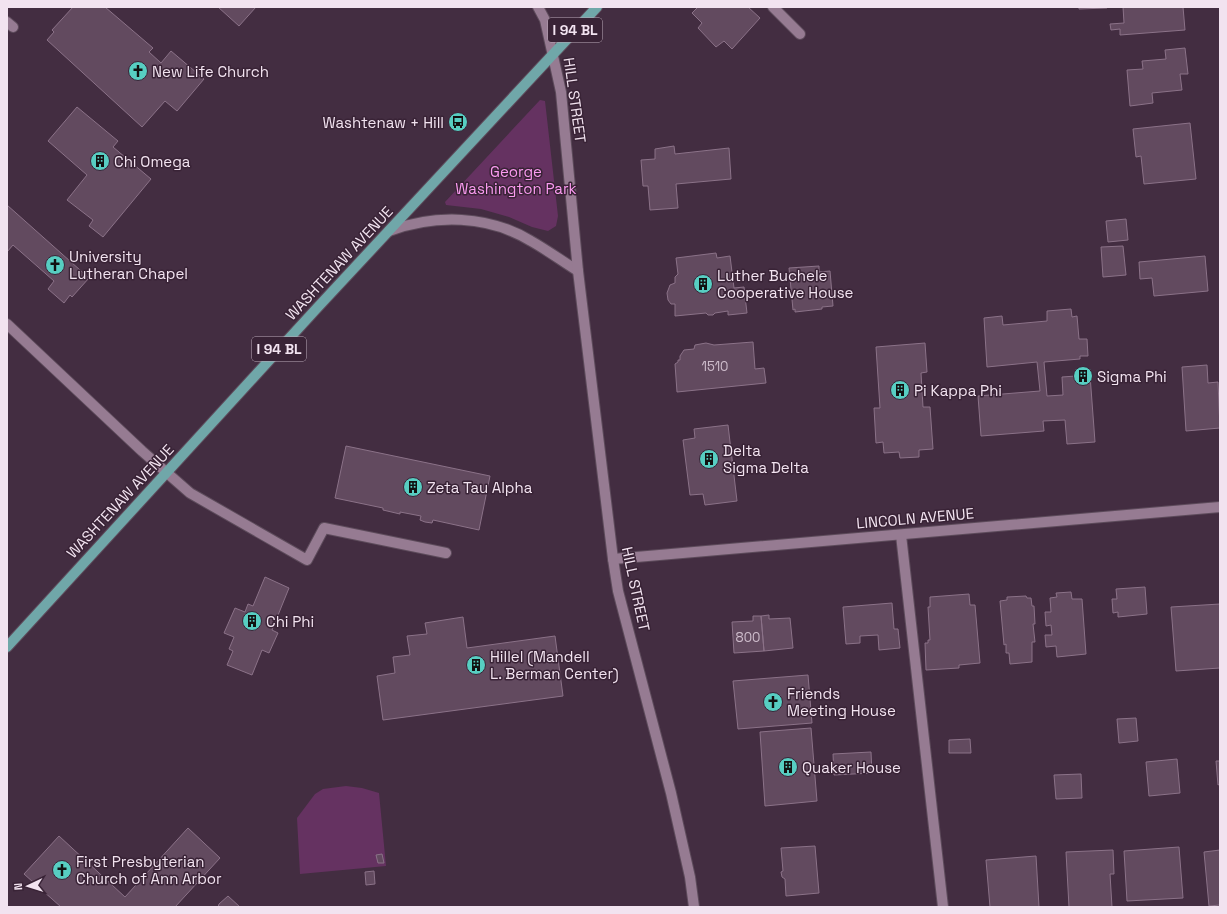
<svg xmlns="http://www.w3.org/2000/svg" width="1227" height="914" viewBox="0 0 1227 914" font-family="'Space Grotesk',sans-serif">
<rect width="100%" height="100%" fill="#432d41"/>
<path fill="#653261" d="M540 100 545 101 558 216 556 226 548 231 532 227 509 217 481 209 446 205 445 202Z
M346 786 362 788 379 793 386 866 300 874 297 818 315 794 323 789Z"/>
<path fill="#624a5f" stroke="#8b7288" d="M73 7H105L153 48 149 52 161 63 171 51 204 79 177 111 165 101 142 127 47 40 54 32 52 30Z
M218 7H256L239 26Z
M698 7H748L760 18 732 49 724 41 716 47 698 28 702 23 692 13Z
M1079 7H1107V8L1079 9Z
M1123 7H1183L1185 30 1120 35V29L1111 30 1110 24 1124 23Z
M1185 48 1188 74H1180L1182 90 1152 93 1153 103 1130 106 1127 70 1143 69 1142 61 1166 59 1165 50Z
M77 107 118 141 113 147 151 179 103 237 89 226 93 220 67 200 87 175 48 141Z
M1190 123 1196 179 1144 184 1141 156 1136 157 1133 129Z
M674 146 675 154 729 148 731 179 676 184 678 208 650 210 648 186H643L641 160 655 159V149Z
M7 205 89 278 72 297 70 295 64 303 48 289 54 281 13 245 7 252Z
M1126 219 1128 240 1108 242 1106 221Z
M1123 246 1126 275 1103 277 1101 247Z
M716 253 717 258 730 256 734 288 744 287 747 313 728 315V311L715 313 713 315H708L706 313 675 316V304H671L668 300 667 293 670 285 675 283V277L678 274 676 258Z
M1205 256 1208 291 1154 296 1152 278 1140 279 1139 262Z
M819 266V272L830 271 833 306 822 307V309L795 312V309L793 310 789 268Z
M1071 309 1072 317 1077 316 1079 339H1087L1088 356H1080V359L1044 362 1047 396 1063 395 1062 377 1090 375 1095 442 1067 444 1065 420 1043 421 1044 431 981 436 978 396 1040 391 1037 362 987 367 984 318 1002 316 1003 325 1047 321V311Z
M753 342 755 369 764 368 766 383 677 392 675 364 678 362V360H680V356L684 350 694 349 695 345 706 343 714 345Z
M925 343 927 372 921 373 923 407H930L933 449 919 450V457L900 458 899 452 884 453 883 442 876 443 874 408H880L876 347Z
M1207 365 1208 383 1218 382 1220 428 1186 431 1182 367Z
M728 425 737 501 705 505 703 494 690 495 683 440 695 438 694 429Z
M346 446 490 476 479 530 433 520 432 523 425 522 420 520 421 516 400 512V514L383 510V508L335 498Z
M265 577 289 588 272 630 278 633 269 653 262 650 252 675 227 665 233 651 229 649 234 637 224 633 235 608 245 612 248 604 253 606Z
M1145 587 1147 614 1118 617V612L1113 613 1112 599H1117L1116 589Z
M1071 592 1072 599H1082L1086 654 1057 657 1056 646 1046 647 1045 635H1052L1051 625 1046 626 1045 612H1051L1050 598 1057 597 1056 593Z
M969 594 970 605H975L980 663 959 665V668L926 670 925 643H928V640H930L928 607H930V597Z
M1026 596 1027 598H1031L1032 606H1034L1035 624H1033L1035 642H1032V662L1010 664 1009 653H1006V644L1004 645 1000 601 1007 600V597Z
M892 603 894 629H898L900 648 879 650 878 635 860 636V643L846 644 843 607Z
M1220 604V668L1176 671 1171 607Z
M769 615V619L790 618 793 648 764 651 761 616Z
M753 616H761L764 651 734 653 732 622 753 621Z
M463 617 467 648 555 636 563 696 383 720 377 676 395 673 393 657 410 655 407 636 427 634 425 623Z
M808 675 812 723 738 729 733 681Z
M1136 718 1138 741 1119 743 1117 719Z
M811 728 817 801 765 806 760 732Z
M970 739 971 753H949V740Z
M871 752 872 773 834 775 833 754Z
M1177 759 1180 793 1149 796 1146 762Z
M1216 761H1220V784L1218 785Z
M1081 774 1082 798 1056 799 1054 775Z
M188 828 220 858 175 907H61L24 874 59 836 125 897Z
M815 846 819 893 786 896 785 879 782 877 781 872 783 871 781 848Z
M1179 847 1183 898 1127 901 1124 851Z
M1113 850 1114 874H1110L1112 907H1069L1066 852Z
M1220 850V905L1209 906 1204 852Z
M382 854 384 863H378L376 855Z
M1036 856 1039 907H990L986 860Z
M374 871 375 884 366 885 365 872Z
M228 896 240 907H218L219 904Z"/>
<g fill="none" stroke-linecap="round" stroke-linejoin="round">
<g stroke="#5d4b5b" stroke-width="12">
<path id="lane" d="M773 7 800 34
M7 324 142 451 190 493 307 560 324 528 446 553
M901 535 943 907"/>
</g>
<g stroke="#5d4b5b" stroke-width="12">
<path id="street" d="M7 22 13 27
M389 231C436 214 488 215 531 241 547 250 562 261 578 271
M613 559 1220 507"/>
</g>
<g stroke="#5d4b5b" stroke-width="12">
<path id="secondary" d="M538 7 545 20 561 92 578 271 613 559 618 591 671 793 690 877 694 907"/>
</g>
<g stroke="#5d4b5b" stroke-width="12">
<path id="primary" d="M7 647 317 308 597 7"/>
</g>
<use href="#lane" stroke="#967b92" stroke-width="10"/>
<use href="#street" stroke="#967b92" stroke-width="10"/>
<use href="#secondary" stroke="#967b92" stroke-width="10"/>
<use href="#primary" stroke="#70a7a9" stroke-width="10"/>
</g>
<defs>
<g id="church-disc" transform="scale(1)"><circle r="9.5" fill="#57cec2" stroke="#392336"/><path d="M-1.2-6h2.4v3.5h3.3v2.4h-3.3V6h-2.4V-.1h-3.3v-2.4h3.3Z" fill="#111"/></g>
<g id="bus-disc" transform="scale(1)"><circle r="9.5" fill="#57cec2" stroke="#392336"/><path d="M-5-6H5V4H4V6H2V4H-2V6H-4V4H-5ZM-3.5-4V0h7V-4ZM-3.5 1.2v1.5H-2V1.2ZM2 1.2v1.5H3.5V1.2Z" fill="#111"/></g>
<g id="building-disc" transform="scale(1)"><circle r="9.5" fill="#57cec2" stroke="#392336"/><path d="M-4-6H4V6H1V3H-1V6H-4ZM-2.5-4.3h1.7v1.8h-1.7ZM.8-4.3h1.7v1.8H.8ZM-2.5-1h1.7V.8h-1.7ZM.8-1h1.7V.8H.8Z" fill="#111"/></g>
</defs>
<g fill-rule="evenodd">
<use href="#church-disc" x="138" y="71"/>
<use href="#bus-disc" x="458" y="122"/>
<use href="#building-disc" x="100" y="161"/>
<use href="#church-disc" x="55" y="265"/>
<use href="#building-disc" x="703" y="284"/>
<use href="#building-disc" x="1083" y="376"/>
<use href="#building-disc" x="900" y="390"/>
<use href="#building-disc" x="709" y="459"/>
<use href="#building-disc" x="413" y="487"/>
<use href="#building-disc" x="252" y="621"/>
<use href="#building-disc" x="476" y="665"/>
<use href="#church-disc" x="773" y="702"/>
<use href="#building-disc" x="788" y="767"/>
<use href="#church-disc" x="62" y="870"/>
</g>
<g text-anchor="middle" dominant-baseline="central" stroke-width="3" stroke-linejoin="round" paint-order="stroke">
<g font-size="13" fill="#cebdcc">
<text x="715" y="366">1510</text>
<text x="748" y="637">800</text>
</g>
<g fill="#392336" stroke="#baa9b8" stroke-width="1">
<rect x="548" y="18" width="54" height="24" rx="3"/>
<rect x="252" y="337" width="54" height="24" rx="3"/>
</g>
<g font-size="14" font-weight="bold" fill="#f2e3f0">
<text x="575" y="30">I 94 BL</text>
<text x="279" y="349">I 94 BL</text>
</g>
<g font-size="15" fill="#f2e3f0" stroke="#392336" text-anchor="start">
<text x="152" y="71">New Life Church</text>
<text x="444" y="122" text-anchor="end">Washtenaw + Hill</text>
<text x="114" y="161">Chi Omega</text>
<text x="69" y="256">University<tspan x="69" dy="17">Lutheran Chapel</tspan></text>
<text x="717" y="275">Luther Buchele<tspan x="717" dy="17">Cooperative House</tspan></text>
<text x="1097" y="376">Sigma Phi</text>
<text x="914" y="390">Pi Kappa Phi</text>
<text x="723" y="450">Delta<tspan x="723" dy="17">Sigma Delta</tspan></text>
<text x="427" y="487">Zeta Tau Alpha</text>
<text x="266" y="621">Chi Phi</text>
<text x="490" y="656">Hillel (Mandell<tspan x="490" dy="17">L. Berman Center)</tspan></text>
<text x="787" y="693">Friends<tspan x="787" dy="17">Meeting House</tspan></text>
<text x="802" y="767">Quaker House</text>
<text x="76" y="861">First Presbyterian<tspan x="76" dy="17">Church of Ann Arbor</tspan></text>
</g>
<g font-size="15" fill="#f2e3f0" stroke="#392336">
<text transform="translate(575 100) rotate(82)">HILL STREET</text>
<text transform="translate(339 263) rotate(-47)">WASHTENAW AVENUE</text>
<text transform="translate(120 501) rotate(-47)">WASHTENAW AVENUE</text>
<text transform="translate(915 518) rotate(-5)">LINCOLN AVENUE</text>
<text transform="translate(636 589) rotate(78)">HILL STREET</text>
</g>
<g font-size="15" fill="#fb9bf1" stroke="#392336">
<text x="516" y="171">George<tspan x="516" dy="17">Washington Park</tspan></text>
</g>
</g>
<rect width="1227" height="914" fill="none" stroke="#f2e3f0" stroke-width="16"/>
<g transform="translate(28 886) rotate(266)" stroke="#392336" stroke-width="3" paint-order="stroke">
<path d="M0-3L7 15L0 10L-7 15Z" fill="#f2e3f0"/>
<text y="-6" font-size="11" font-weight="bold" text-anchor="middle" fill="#f2e3f0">N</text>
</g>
</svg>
